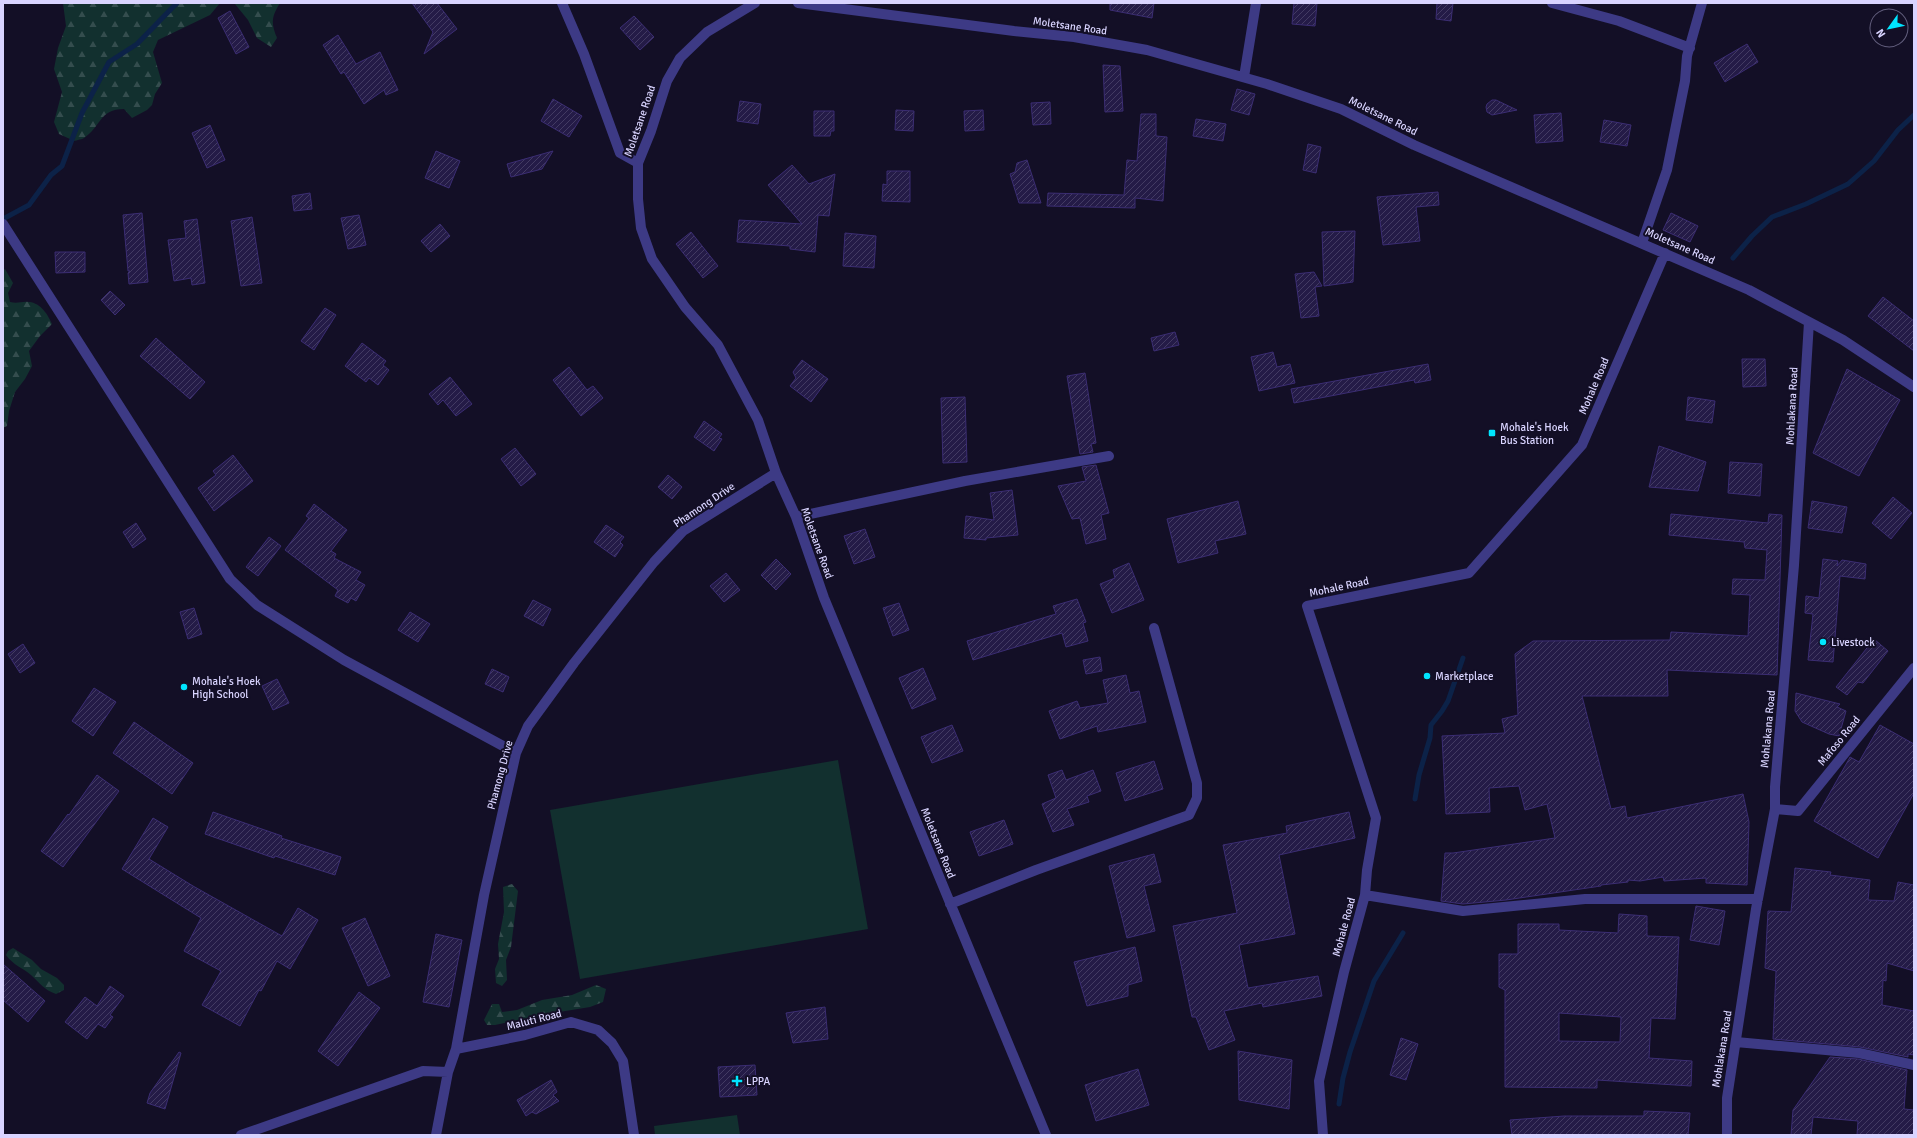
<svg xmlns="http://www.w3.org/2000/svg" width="1917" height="1138" viewBox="0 0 1917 1138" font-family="Signika,sans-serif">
<defs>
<pattern id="forest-firs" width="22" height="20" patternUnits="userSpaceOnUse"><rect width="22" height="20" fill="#12302f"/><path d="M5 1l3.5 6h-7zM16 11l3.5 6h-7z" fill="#344d4e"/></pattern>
<pattern id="building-hatch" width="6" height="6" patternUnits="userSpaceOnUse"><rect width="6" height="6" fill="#241b47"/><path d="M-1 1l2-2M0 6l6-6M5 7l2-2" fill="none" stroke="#433b63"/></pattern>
</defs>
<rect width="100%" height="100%" fill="#130f26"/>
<path fill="url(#forest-firs)" d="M63 3H220L210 15 158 40 153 52 162 83 155 94 152 105 147 110 132 118 124 109C99 109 101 127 84 138 81 140 75 140 72 142L70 139 59 134 54 122 62 92 54 69 58 48 66 26Z
M227 3H280C271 17 271 24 277 38L271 47 257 38 248 20 235 4Z
M5 269 13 283 8 293 10 302C18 304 22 301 29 302 41 303 48 315 52 324L40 336 29 351 32 366 25 379 15 392 9 411 7 426 3 428V270Z
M512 884 518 891 511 947 506 960 507 980 502 986 496 983 495 969 499 959 498 944 504 912 503 887Z
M13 948 32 960 41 969 57 978 64 985V990L56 994C44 990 40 983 31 975 23 968 13 965 6 955L8 951Z
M596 985 606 989 603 1002 590 1007 547 1014 495 1025H487L484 1020 492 1004H499L502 1012 517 1010 542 1000 572 995Z"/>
<path fill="#12302f" d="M838 760 868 929 580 979 550 810Z
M737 1115 740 1135H655L654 1126Z"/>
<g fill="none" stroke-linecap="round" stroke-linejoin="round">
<path stroke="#0c2248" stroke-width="5" d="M3 219 29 205 51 175 62 166 82 113 109 62 137 44 177 3
M1733 258 1752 236 1772 217 1806 204 1848 184 1874 161 1898 130 1914 115
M1415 799 1419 775 1430 738 1431 725 1442 711 1448 701 1463 658
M1339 1104 1343 1078 1350 1052 1374 981 1403 933"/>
</g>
<path fill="url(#building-hatch)" stroke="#3b2d73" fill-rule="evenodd" d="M412 3H437L457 29 424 54 433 32Z
M1110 3H1154L1152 18 1110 10Z
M1294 3H1317L1315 26 1292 24Z
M1437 3H1453L1451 21 1436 19Z
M230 11 249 47 236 54 218 18Z
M634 16 654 37 640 50 620 28Z
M338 35 356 64 380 52 398 90 386 95 384 90 364 104 344 72 341 74 323 45Z
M1747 44 1758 62 1725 82 1714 63Z
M1103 65 1120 66 1123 111 1105 112Z
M1237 89 1255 94 1249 115 1231 110Z
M553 99 582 116 569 137 541 121Z
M1492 100H1496L1517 110 1492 115 1487 112 1486 107 1487 104Z
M740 101 761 104 758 124 737 121Z
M1050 102 1051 124 1033 125 1031 103Z
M896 110 914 111 913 131 895 130Z
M983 110 984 130 965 131 964 111Z
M814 111H834V131H831L830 136H814Z
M1561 113 1563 141 1536 143 1534 115Z
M1141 114H1156V136L1167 137 1163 201 1135 198V208L1047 206 1048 193 1124 195 1127 160 1137 161Z
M1196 119 1226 124 1223 141 1193 136Z
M1604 120 1631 125 1627 146 1600 142Z
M210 125 225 160 207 168 192 133Z
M1308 144 1321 147 1316 173 1303 170Z
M436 151 460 161 449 188 425 178Z
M553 151 542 169 511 177 507 164Z
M1027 160 1041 203H1019L1010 174 1015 172 1017 163Z
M792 165 809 184 835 174 829 216 818 215 815 252 790 249V246L737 242 739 220 802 224 768 185Z
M887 171H910V202L882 201 883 184 887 185Z
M1438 192 1439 205 1416 207 1420 241 1383 245 1377 197Z
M310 193 312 209 294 211 292 196Z
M142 213 148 282 129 284 128 273 130 271H128L123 215Z
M1671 213 1698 226 1690 242 1663 230Z
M359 215 366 245 348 249 341 218Z
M252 217 262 283 241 286 231 221Z
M197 219 205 283 192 285 191 278 174 281 168 240 186 238 184 221Z
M440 224 450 236 431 252 421 241Z
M1355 231 1353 282 1324 286 1322 232Z
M691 232 718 266 703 278 676 244Z
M845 233 876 236 874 268 843 266Z
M55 252H85V272L56 273Z
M1314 272 1322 286 1315 287 1319 316 1301 318 1295 274Z
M110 291 125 305 115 315 101 300Z
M1883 297 1914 321V351L1868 316Z
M325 308 336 315 314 350 301 341Z
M1175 332 1179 345 1154 351 1151 338Z
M156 338 205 382 190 399 140 356Z
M362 343 386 361 383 365 389 370 378 385 369 378 366 382 345 366Z
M1273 352 1277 367 1290 364 1295 383 1259 391 1251 357Z
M1742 359H1765L1766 386 1743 387Z
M802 360 828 379 811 402 790 386 796 378 793 372Z
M1428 364 1431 380 1415 383 1414 380 1294 403 1291 389Z
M569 367 587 390 593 386 603 398 581 416 553 380Z
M1847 369 1900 400 1859 476 1813 453Z
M1085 373 1096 443 1091 444 1093 452 1080 454 1067 376Z
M450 377 472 404 456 416 443 400 438 405 429 394Z
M965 397 967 462 943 463 941 398Z
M1688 397 1715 401 1712 423 1686 420Z
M704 421 722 434 719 438 722 439 714 451 694 437Z
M1659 446 1706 462 1698 491 1649 487Z
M515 448 536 474 521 486 501 459Z
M233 455 253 481 214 511 198 488 216 475 213 471Z
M1730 462 1762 464 1760 496 1728 493Z
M1096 465 1109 513 1101 515 1106 539 1086 544 1080 518 1072 519 1058 486 1086 481 1082 467Z
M668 475 682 487 672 499 658 487Z
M1012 490 1018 535 986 538V540L964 538 966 516 994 520 990 493Z
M1893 497 1912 513 1891 539 1872 523Z
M1238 501 1246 534 1215 541 1218 553 1178 563 1167 519Z
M1812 501 1847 507 1842 533 1808 528Z
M314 504 347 530 331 551 336 554 334 558 361 572 356 580 365 585 356 601 351 598 348 603 335 596 338 590 285 550 309 518 306 516Z
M1671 514 1768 523 1769 514 1782 515 1777 675 1667 670 1668 696H1582L1611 809 1625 806 1627 818 1743 794 1749 822 1747 885 1706 883V878L1664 881 1663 877 1640 881 1628 880V882L1601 885V886L1506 900 1463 904 1441 901 1445 853H1453L1555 838 1547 804 1525 810 1519 786 1489 788 1490 812 1446 814 1442 736 1505 733 1502 719 1518 715 1515 654 1533 641 1670 640 1671 632 1748 636 1750 595 1732 594 1733 579 1765 580 1767 550 1745 548 1744 542 1669 535Z
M136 523 146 539 133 548 123 532Z
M606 525 624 537 620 542 623 545 615 557 594 542Z
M865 529 875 557 854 564 844 536Z
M269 537 281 546 258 576 246 567Z
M776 559 791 574 776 590 761 575Z
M1823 559 1838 561 1837 566 1842 560 1866 564 1865 579 1840 576 1833 662 1808 660 1813 614 1805 613 1806 596 1819 598Z
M1129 563 1144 600 1112 613 1100 584 1115 578 1113 570Z
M726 573 740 590 724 602 710 586Z
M1077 599 1086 622 1083 623 1088 641 1066 647 1062 633 973 660 967 641 1056 614 1053 606Z
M533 600 551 609 543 626 524 616Z
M899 603 909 630 893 636 883 608Z
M194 608 202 634 188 639 180 612Z
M410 612 430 624 418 642 398 630Z
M1874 639 1888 651 1863 683 1858 682 1847 695 1836 687Z
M23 644 35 663 20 673 8 654Z
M1100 657 1102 671 1086 674 1083 660Z
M923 668 936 699 912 709 899 678Z
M492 669 509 677 503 692 485 684Z
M1126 675 1130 693 1139 691 1146 722 1098 732 1097 726 1060 739 1049 711 1077 701 1080 708 1108 703 1103 680Z
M277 679 289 703 273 710 262 686Z
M94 688 116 702 93 736 72 721Z
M1796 693 1840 704 1837 707 1846 711 1839 736 1829 734 1802 722 1795 711Z
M134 722 193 763 172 794 113 753Z
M952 725 963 751 932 763 921 737Z
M1880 725 1914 744V793L1878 858 1814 821 1849 759 1850 757 1859 762Z
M1154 761 1163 789 1125 801 1116 773Z
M1062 770 1066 780 1093 770 1101 791 1087 796 1089 802 1067 809 1074 825 1053 832 1042 804 1056 798 1048 775Z
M97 775 119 791 63 867 41 851 68 814 69 815Z
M213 812 282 836 281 838 341 857 335 875 275 856 274 858 205 834Z
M1349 812 1355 838 1279 855 1295 934 1239 945 1248 988 1318 976 1322 996 1263 1007 1262 1003 1224 1011 1235 1040 1209 1050 1196 1017H1192L1173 926 1237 913 1223 845 1287 833 1286 826Z
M153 818 168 827 149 859 193 886 282 936 298 908 318 920 290 969 277 961 261 991 259 990 240 1026 202 1005 221 971 184 951 201 918 122 869Z
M1004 820 1013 844 979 856 970 832Z
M1154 854 1161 882 1144 886 1155 931 1127 938 1109 866Z
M1795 868 1831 872 1830 875 1870 880 1868 900 1894 901 1898 882 1914 885V971L1887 963 1886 981 1883 980 1882 1005 1914 1011V1055L1908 1054V1057L1860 1047 1773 1039 1776 971 1765 968 1768 911 1791 912Z
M1696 906 1725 911 1719 945 1690 940Z
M1619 914 1647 916V936L1679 937 1675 1019 1651 1018 1649 1058 1692 1061 1691 1086 1597 1080V1088L1505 1087V990L1499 987V954H1518V924H1559V930L1618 933ZM1559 1013 1621 1017 1620 1042 1559 1041Z
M365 918 390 976 368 986 342 928Z
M436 934 462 940 449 1007 423 1002Z
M1135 947 1142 981 1128 985V996L1087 1006 1074 962Z
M3 964 45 1001 28 1022 3 1000Z
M110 986 124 996 110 1015 113 1017 105 1028 98 1024 87 1039 65 1022 85 997 97 1006Z
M359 992 380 1008 338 1066 318 1051Z
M825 1007 828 1039 793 1043 786 1013Z
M1401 1038 1418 1044 1406 1080 1390 1075Z
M1238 1051 1292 1060 1289 1109 1239 1100Z
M179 1052 181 1053 165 1109 147 1103 150 1093Z
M1830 1057 1858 1059 1907 1070 1904 1109 1914 1110V1135H1857L1858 1121 1813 1117 1811 1135H1791L1793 1110Z
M755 1065 757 1095 720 1097 718 1067Z
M1138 1069 1149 1105 1096 1121 1085 1085Z
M551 1080 557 1092 553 1095 559 1101 536 1114 532 1112 526 1116 517 1100Z
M1644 1111 1690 1113 1688 1135H1512L1510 1120 1564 1116H1644Z"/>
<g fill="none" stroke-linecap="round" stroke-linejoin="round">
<path stroke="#3d3a85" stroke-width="10" d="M562 3 584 54 620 153 638 163
M755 3 707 32 680 58 667 81 651 131 638 163V199L641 228 652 259 685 307 718 345 758 420 776 473 796 517 824 598 1046 1135
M798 3 1014 31 1074 37 1147 50 1267 84 1341 109 1414 145 1749 290 1843 340 1914 387
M1552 3 1619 21 1690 48
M1244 77 1256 3
M3 224 230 579 257 605 344 660 516 753
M1642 243 1667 170 1685 81 1687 56 1702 3
M796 517 965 481 1109 456
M1775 809 1798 811 1914 668
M1365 895 1463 911 1585 899H1758
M950 904 1036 870 1189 815 1197 798V783L1154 628
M1736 1042 1859 1053 1914 1065
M456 1049 525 1035 571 1022 598 1030 612 1043 623 1061 634 1135
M241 1135 423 1071 448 1072
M436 1135 448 1072 456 1049 484 895 516 753 528 726 574 663 654 562 683 531 776 473
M1323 1135 1319 1081 1344 972 1365 895 1367 870 1376 818 1307 606 1469 573 1582 445 1665 253
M1727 1135V1098L1756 909 1775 809V787L1794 565 1809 322"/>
</g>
<g fill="#00e5ff" stroke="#130f26" stroke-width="1.5">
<rect x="1488" y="429" width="8" height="8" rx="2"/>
<circle cx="1823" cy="642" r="4"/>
<circle cx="1427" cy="676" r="4"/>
<circle cx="184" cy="687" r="4"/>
<path d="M735 1075h4v4h4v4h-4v4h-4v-4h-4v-4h4z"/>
</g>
<g text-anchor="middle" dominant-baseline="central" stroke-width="4" stroke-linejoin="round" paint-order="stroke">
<g font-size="11" fill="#d9d4ff" stroke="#130f26">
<text transform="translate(1070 26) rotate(8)">Moletsane Road</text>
<text transform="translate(1383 116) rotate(26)">Moletsane Road</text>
<text transform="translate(640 121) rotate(-71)">Moletsane Road</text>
<text transform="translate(1680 246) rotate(24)">Moletsane Road</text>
<text transform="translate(1594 386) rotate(-67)">Mohale Road</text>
<text transform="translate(1792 406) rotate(-87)">Mohlakana Road</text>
<text transform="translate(704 505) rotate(-34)">Phamong Drive</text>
<text transform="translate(817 543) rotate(70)">Moletsane Road</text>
<text transform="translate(1339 587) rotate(-12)">Mohale Road</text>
<text transform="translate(1768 729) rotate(-85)">Mohlakana Road</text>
<text transform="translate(1839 741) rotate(-51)">Mafoso Road</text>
<text transform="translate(500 775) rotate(-75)">Phamong Drive</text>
<text transform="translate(938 843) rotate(68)">Moletsane Road</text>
<text transform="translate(1344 927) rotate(-75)">Mohale Road</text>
<text transform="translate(534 1020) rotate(-14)">Maluti Road</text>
<text transform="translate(1722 1049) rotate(-81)">Mohlakana Road</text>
</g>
<g font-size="11" fill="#d9d4ff" stroke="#130f26" text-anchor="start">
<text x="1500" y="427">Mohale's Hoek<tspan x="1500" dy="13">Bus Station</tspan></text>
<text x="1831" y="642">Livestock</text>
<text x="1435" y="676">Marketplace</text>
<text x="192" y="681">Mohale's Hoek<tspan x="192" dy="13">High School</tspan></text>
<text x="746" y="1081">LPPA</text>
</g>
</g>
<rect width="1917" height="1138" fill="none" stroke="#d9d4ff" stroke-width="8"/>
<g transform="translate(1889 28) rotate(237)"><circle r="19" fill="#130f26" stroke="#625e7d"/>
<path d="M0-3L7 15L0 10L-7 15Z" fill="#00e5ff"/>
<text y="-6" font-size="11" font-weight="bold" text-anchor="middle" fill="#d9d4ff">N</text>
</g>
</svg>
